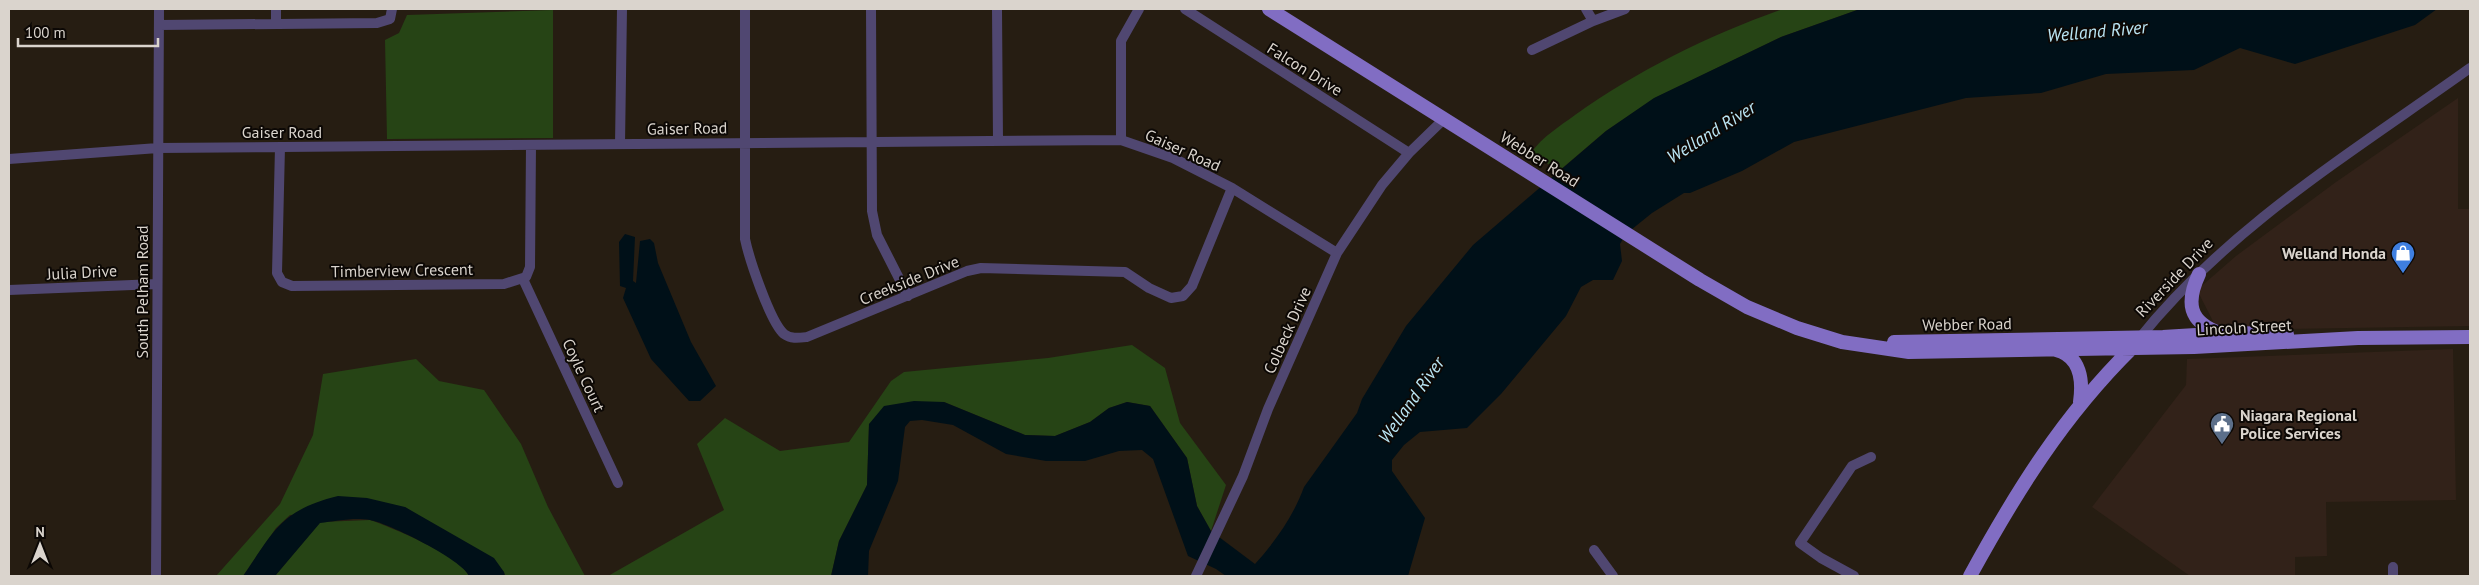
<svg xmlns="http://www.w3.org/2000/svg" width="2479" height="585" viewBox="0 0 2479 585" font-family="'PT Sans',sans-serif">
<rect width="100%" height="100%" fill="#261d12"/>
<path fill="#322219" d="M2458 98V209H2470V326L2279 329 2215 325 2197 290 2236 256 2336 182Z
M2453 349 2456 500 2326 502 2327 556 2295 557V576H2190L2092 507 2186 385 2187 359Z"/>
<path fill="#264415" d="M1783 9H1860L1781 37 1655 98 1606 131 1559 171 1531 153C1542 137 1560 126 1575 115 1638 70 1710 35 1783 9Z
M553 10V138L387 139 385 40 399 33 407 15Z
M1132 345 1165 368 1180 423 1226 485 1211 531 1197 506 1187 458 1150 406 1127 402 1109 408 1090 422 1055 436 1025 435 944 402 869 424 867 485 839 541 831 576H608L724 510 697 444 725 418 780 451 849 442 891 381 904 372 1048 358Z
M416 359 439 381 484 390 521 444 548 507 585 576H505L504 572 405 507 290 515 276 528 243 576H216L280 504 313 435 323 374Z
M370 520C391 527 461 556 469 576H275L320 522Z"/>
<path fill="#001018" d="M1860 9H2437L2415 25 2295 64 2240 48 2194 70 2106 74 2041 93 1966 98 1794 142 1742 171 1690 193H1684L1652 213 1626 234 1620 244 1622 261 1613 280H1593L1581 287 1566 316 1501 394 1467 428 1420 432 1404 445 1392 460V471L1425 518 1408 576H1226L1216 569 1188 556 1153 459 1142 450 1119 451 1085 461H1046L1006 454 953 425 922 420 910 421 905 427 898 481 869 551 868 576H831L839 541 867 485 869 424 884 406 914 401 944 402 1025 435 1055 436 1090 422 1109 408 1127 402 1150 406 1187 458 1197 506 1211 531 1255 564C1275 542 1294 515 1304 487L1357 413 1362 399 1406 326 1473 245 1606 131 1654 98 1781 37Z
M625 234 635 237 633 281 636 283 640 241 650 239 654 243 658 263 691 342 716 386 700 401H689L651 359 623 298 626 288 620 286 619 242Z
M338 496 367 498 405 507 494 558 504 572 505 576H469C463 560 388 523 370 520 355 517 335 521 320 523L275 576H243C274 531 281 510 338 496Z"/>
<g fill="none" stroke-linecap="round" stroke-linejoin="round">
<path stroke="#504771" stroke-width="10" d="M276 9V24
M745 9V239C749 258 770 322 784 334 791 339 798 338 807 337L967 271 981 268 1125 272 1149 288 1171 298 1183 296 1192 286 1232 188
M871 9 872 211 877 235 908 296
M997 9 998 141
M1185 9 1409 153
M1586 9 1593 21
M159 25 377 23 390 19 392 9
M1532 50 1593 21 1625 9
M1121 140V41L1139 9
M620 144 622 9
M280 147 277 273 282 282 292 286 504 284 526 277 530 267 531 145
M9 159 158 148 1121 140 1173 158 1232 188 1337 253
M523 279 618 483
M9 290 157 284
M2138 340C2228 227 2354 151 2470 68
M1594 550 1613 576
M2393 567V576
M156 576 159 9
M1196 576 1243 476 1268 409 1337 253 1382 185 1409 153 1444 119
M1854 576 1821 558 1800 543 1852 466 1871 457"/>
<path stroke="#816dc3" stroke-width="14" d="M1269 9 1700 280 1747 307 1797 328 1842 342 1909 352 2194 347 2358 338 2470 337
M2199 274C2186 302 2188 322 2220 333
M1894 342 2163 337 2229 333 2287 334
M2056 350C2081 356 2083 381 2080 402
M1970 576C2016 492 2063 416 2132 348"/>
</g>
<defs>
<g id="shop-pin" transform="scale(1.25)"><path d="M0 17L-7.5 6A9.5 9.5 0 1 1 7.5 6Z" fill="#3f7fe0" stroke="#0c0805"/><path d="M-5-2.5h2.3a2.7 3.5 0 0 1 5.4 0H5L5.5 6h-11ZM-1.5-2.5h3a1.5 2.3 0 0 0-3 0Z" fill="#fff"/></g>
<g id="civic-pin" transform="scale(1.25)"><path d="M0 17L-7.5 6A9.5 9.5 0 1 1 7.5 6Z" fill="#5c6f8a" stroke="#0c0805"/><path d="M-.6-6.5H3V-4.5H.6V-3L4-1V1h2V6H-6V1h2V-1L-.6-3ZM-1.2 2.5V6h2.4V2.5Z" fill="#fff"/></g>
</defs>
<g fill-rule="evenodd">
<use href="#shop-pin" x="2403" y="253"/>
<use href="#civic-pin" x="2222" y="424"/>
</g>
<g text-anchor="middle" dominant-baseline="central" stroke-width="4" stroke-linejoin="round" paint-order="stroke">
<g font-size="16" fill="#dad4cd" stroke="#0c0805">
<text transform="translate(1305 69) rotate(32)">Falcon Drive</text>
<text transform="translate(687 128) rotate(-1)">Gaiser Road</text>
<text x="282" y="132">Gaiser Road</text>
<text transform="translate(1183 150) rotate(24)">Gaiser Road</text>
<text transform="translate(1540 159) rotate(32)">Webber Road</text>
<text transform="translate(402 270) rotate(-1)">Timberview Crescent</text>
<text transform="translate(82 272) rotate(-3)">Julia Drive</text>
<text transform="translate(2174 277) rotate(-46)">Riverside Drive</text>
<text transform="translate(909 280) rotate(-22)">Creekside Drive</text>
<text transform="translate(142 292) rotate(-90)">South Pelham Road</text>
<text transform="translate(1967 324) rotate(-1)">Webber Road</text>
<text transform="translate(2244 327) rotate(-3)">Lincoln Street</text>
<text transform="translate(1287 330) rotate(-66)">Colbeck Drive</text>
<text transform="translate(584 375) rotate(65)">Coyle Court</text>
</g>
<g font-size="16" font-weight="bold" fill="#dad4cd" stroke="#0c0805" text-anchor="end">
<text x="2386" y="253">Welland Honda</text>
<text x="2240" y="415" text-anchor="start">Niagara Regional<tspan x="2240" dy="18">Police Services</tspan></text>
</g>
<g font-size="18" font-style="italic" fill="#bbe6f5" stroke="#0c0805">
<text transform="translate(2097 31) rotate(-5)">Welland River</text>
<text transform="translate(1711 132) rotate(-32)">Welland River</text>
<text transform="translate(1411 400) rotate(-55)">Welland River</text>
</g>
</g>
<rect width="2479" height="585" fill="none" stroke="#dad4cd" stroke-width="20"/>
<g transform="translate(40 545)" stroke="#0c0805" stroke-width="4" paint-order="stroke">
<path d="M0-4L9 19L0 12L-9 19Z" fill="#dad4cd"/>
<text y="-8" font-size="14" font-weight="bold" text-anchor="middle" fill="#dad4cd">N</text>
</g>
<path d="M18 38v8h140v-8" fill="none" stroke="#dad4cd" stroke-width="2.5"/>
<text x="25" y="38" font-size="15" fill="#dad4cd" stroke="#0c0805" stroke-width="4" paint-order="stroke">100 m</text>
</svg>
